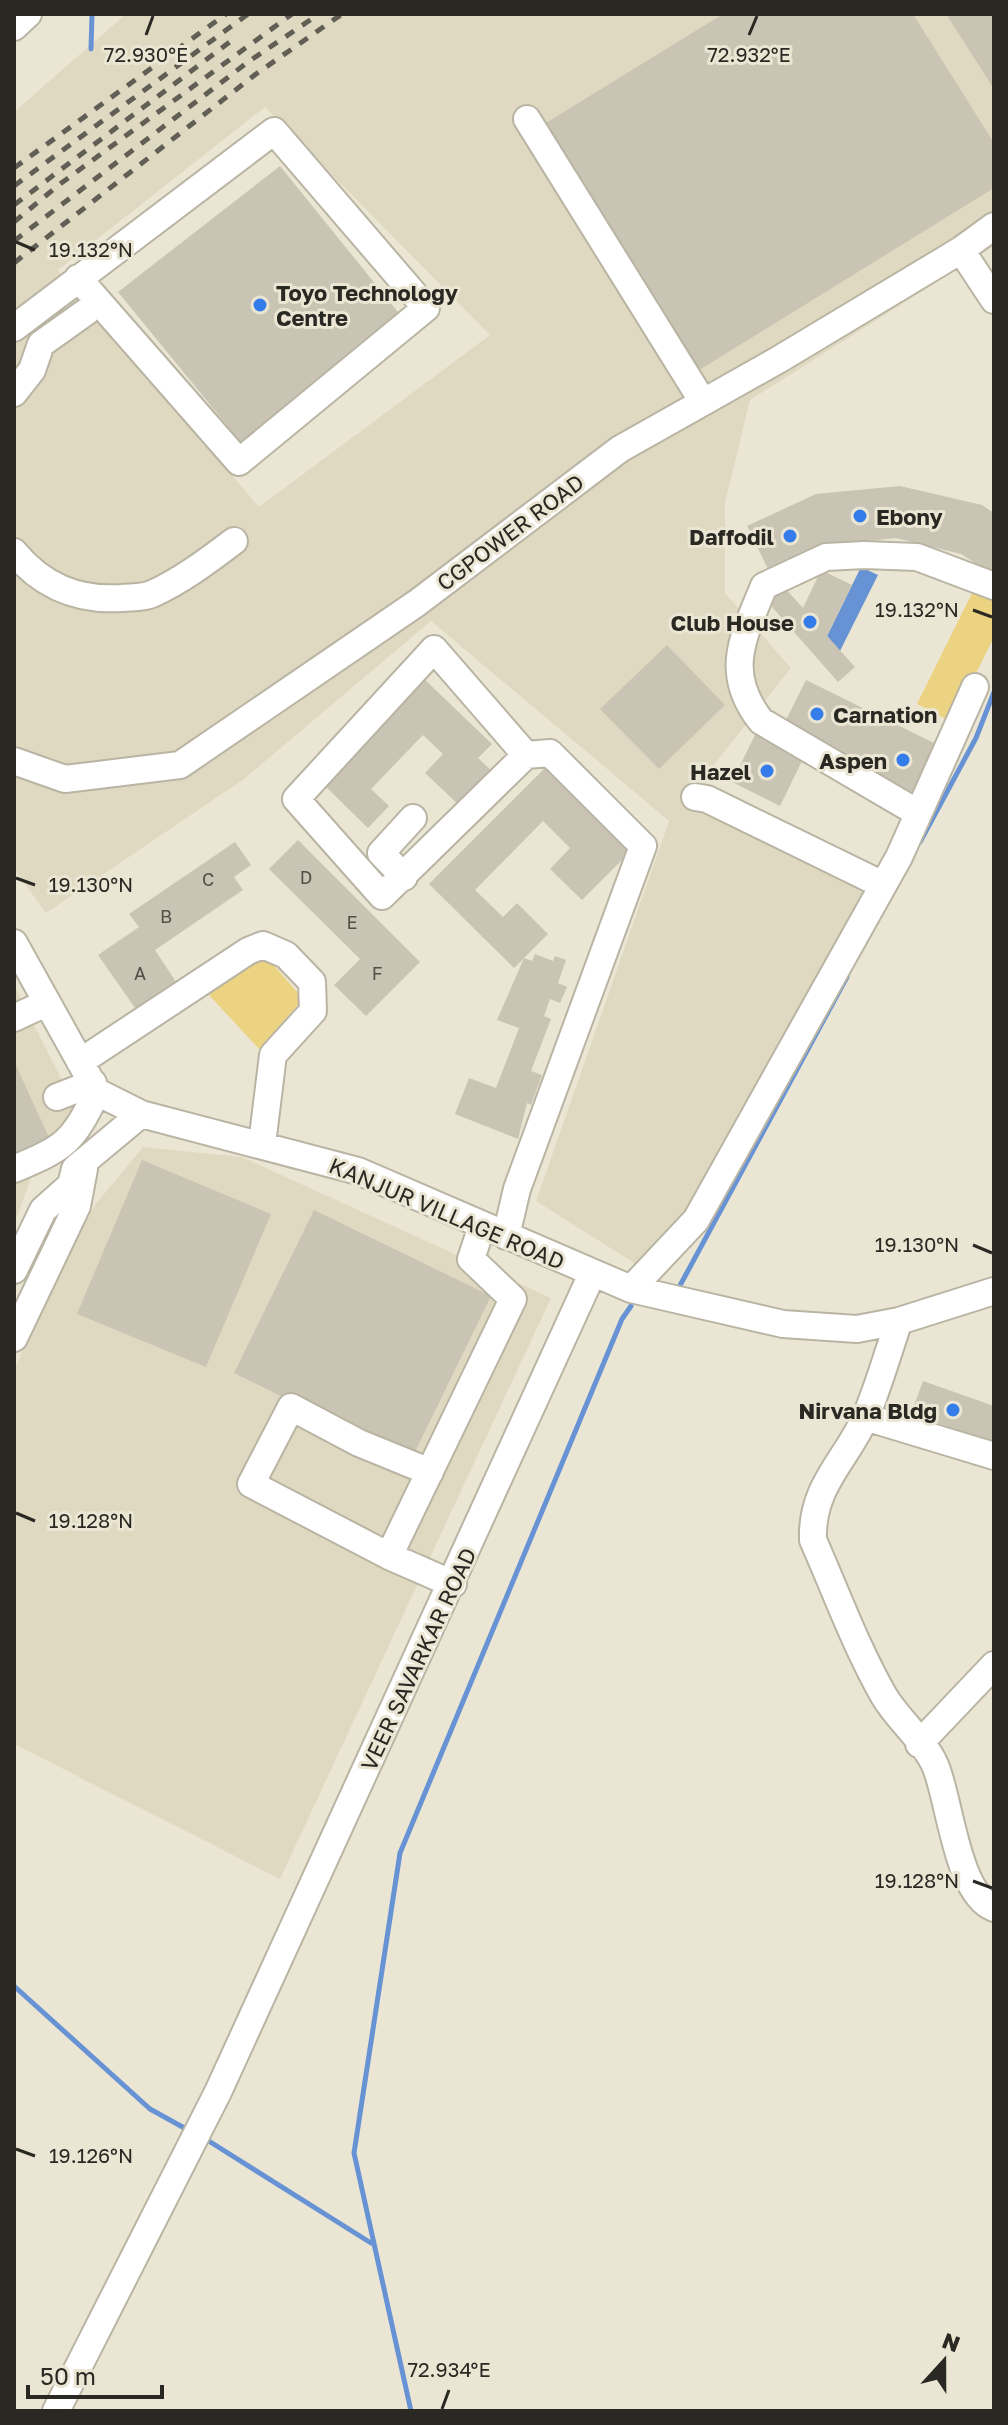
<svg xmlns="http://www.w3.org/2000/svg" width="1008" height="2425" viewBox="0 0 1008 2425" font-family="'Golos Text',sans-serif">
<rect width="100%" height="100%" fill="#ebe6d4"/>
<path fill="#e0d9c1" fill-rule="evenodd" d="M126 14H994V246L750 400 725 503V593L791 668 701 781 875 868 691 1214 639 1266 536 1201 669 821 431 621 244 779 46 913 14 869V112ZM265 107 490 335 259 507 58 270Z
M14 985 88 1133 33 1173 14 1224Z
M143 1147 242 1157 551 1298 280 1879 14 1744V1370L58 1272 95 1205Z"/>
<path fill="#ebd382" d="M976 585 994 593V637L952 722 917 704Z
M264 954 303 999 259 1049 209 995Z"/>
<path fill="#6793d5" d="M861 567 878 575 840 651 827 636Z"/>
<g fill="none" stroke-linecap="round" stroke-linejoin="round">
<path stroke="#6793d5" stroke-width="5" d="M91 49 92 14
M920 842 976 738 994 692
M677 1291 847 977
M14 1986 150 2109 188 2130
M204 2138 371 2243
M411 2411 354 2153 400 1853 622 1319 631 1306"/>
</g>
<path fill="#c9c4b3" d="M723 14H913L994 143V188L696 372 541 126Z
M946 14H994V89Z
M280 166 402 317 243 445 118 292Z
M900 486 982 505 994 513V575L961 554 896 538 830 545 770 573 747 526 816 494Z
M821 570 852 585 827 636 855 667 838 682 766 600 783 586 803 608Z
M667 645 725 705 659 769 600 709Z
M421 676 492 744 478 758 494 773 461 807 425 773 443 754 423 735 371 789 389 806 368 828 320 781Z
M806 680 938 745 910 802 783 726Z
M755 735 803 759 780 806 732 782Z
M550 763 635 847 582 900 550 869 570 848 543 821 475 890 503 917 517 903 548 934 524 958 532 961 535 954 553 961 555 956 566 960 558 983 567 987 560 1003 550 999 544 1016 551 1019 531 1071 542 1075 531 1105 527 1103 518 1139 455 1114 469 1078 496 1088 519 1028 497 1020 524 958 514 968 429 884Z
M298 840 420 962 366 1016 334 985 360 959 269 869Z
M235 842 251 865 234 877 243 890 155 950 182 991 142 1018 98 955 139 927 129 914Z
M14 1061 52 1144 14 1158Z
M142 1160 271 1214 206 1367 77 1314Z
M314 1210 491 1296 411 1460 234 1373Z
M923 1381 994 1406V1443L911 1414Z"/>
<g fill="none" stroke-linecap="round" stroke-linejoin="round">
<g stroke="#b9b4a3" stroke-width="30">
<path id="minor" d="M14 27 28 14
M527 119 703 402
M961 250 994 300
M14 328 274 131 426 308 239 462 78 278
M14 393 32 370 41 344 86 312
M14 552C42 586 77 601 122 598 131 597 143 598 152 594 181 581 209 560 234 541
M14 761 65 779 180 765 417 603 620 449 778 360 961 250 994 226
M695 797 707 799 883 885
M918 813 761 721C723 673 743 637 764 586L826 557 864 555 917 557 994 586
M404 877 381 853 413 818
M14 943 97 1092 141 1114 358 1171 631 1289 783 1324 857 1329 899 1321 994 1291
M14 1018 46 1003
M80 1062 248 951 263 945 286 955 312 982 313 1011 273 1055 262 1144
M57 1097 93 1083
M14 1169C66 1147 72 1143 97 1092
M506 1236 517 1189 643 846 550 753 526 755 382 896 296 799 434 649 526 755
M14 1270 43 1210 71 1185 75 1169 141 1114
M631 1289 696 1220 899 857 975 687
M899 1321C888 1352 879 1385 866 1416 846 1461 811 1486 813 1540 836 1592 856 1647 884 1696 898 1720 924 1740 935 1765 950 1799 956 1893 994 1908
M14 1338 77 1206 84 1169
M865 1417 994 1456
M389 1556 251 1484 291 1407 359 1443 430 1472
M453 1584 389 1556 513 1299 471 1259 482 1226
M919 1744 994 1665
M56 2411 218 2092 592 1274"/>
</g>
<use href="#minor" stroke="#fff" stroke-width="26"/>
<path stroke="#615e55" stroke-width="5" stroke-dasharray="10 10" stroke-linecap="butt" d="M14 168 226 14
M14 186 248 14
M14 205 231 41
M14 222 60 184 292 14
M14 241 248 62 319 14
M14 263 256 74 342 14"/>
</g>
<path fill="none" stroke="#2a2822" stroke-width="3" d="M146 35 153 16M749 35 757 16M16 242 35 250M973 610 992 617M16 878 35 885M973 1245 992 1253M16 1513 35 1521M973 1881 992 1888M16 2149 35 2156M442 2409 449 2390"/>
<g fill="#337ce9" stroke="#ebe6d4" stroke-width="3">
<circle cx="260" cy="305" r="8"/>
<circle cx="860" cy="516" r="8"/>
<circle cx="790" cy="536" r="8"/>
<circle cx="810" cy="622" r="8"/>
<circle cx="817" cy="714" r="8"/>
<circle cx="903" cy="760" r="8"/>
<circle cx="767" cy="771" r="8"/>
<circle cx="953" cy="1410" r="8"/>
</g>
<g text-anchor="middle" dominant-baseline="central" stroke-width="6" stroke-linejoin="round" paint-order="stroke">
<g font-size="18" fill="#524f46">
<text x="306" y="877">D</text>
<text x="208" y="879">C</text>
<text x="166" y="916">B</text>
<text x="352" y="922">E</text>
<text x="140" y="973">A</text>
<text x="377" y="973">F</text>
</g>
<g font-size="22" font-weight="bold" fill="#2a2822" stroke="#ebe6d4" text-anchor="end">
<text x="276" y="292" text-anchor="start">Toyo Technology<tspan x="276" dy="25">Centre</tspan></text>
<text x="876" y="516" text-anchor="start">Ebony</text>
<text x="774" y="536">Daffodil</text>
<text x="794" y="622">Club House</text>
<text x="833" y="714" text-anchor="start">Carnation</text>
<text x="887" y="760">Aspen</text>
<text x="751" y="771">Hazel</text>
<text x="937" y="1410">Nirvana Bldg</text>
</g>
<g font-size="22" fill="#2a2822" stroke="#ebe6d4">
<text transform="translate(510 532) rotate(-37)">CGPOWER ROAD</text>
<text transform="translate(447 1213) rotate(23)">KANJUR VILLAGE ROAD</text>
<text transform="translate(418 1659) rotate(-65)">VEER SAVARKAR ROAD</text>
</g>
</g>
<g font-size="20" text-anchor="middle" fill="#2a2822" stroke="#ebe6d4" stroke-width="6" stroke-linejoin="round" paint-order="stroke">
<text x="749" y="62">72.932°E</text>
<text x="146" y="62">72.930°E</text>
<text x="91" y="257">19.132°N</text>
<text x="917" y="617">19.132°N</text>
<text x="91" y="892">19.130°N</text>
<text x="917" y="1252">19.130°N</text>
<text x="91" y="1528">19.128°N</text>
<text x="917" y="1888">19.128°N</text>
<text x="91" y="2163">19.126°N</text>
<text x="449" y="2377">72.934°E</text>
</g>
<rect width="1008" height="2425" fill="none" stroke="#2a2822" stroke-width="32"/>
<g transform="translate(944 2361) rotate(21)" stroke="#ebe6d4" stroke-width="6" paint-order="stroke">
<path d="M0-6L14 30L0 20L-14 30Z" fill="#2a2822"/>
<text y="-12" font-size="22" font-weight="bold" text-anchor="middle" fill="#2a2822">N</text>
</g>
<path d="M28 2385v12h134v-12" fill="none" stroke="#2a2822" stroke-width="4"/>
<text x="40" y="2385" font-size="24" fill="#2a2822" stroke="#ebe6d4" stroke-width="6" paint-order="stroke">50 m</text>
</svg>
